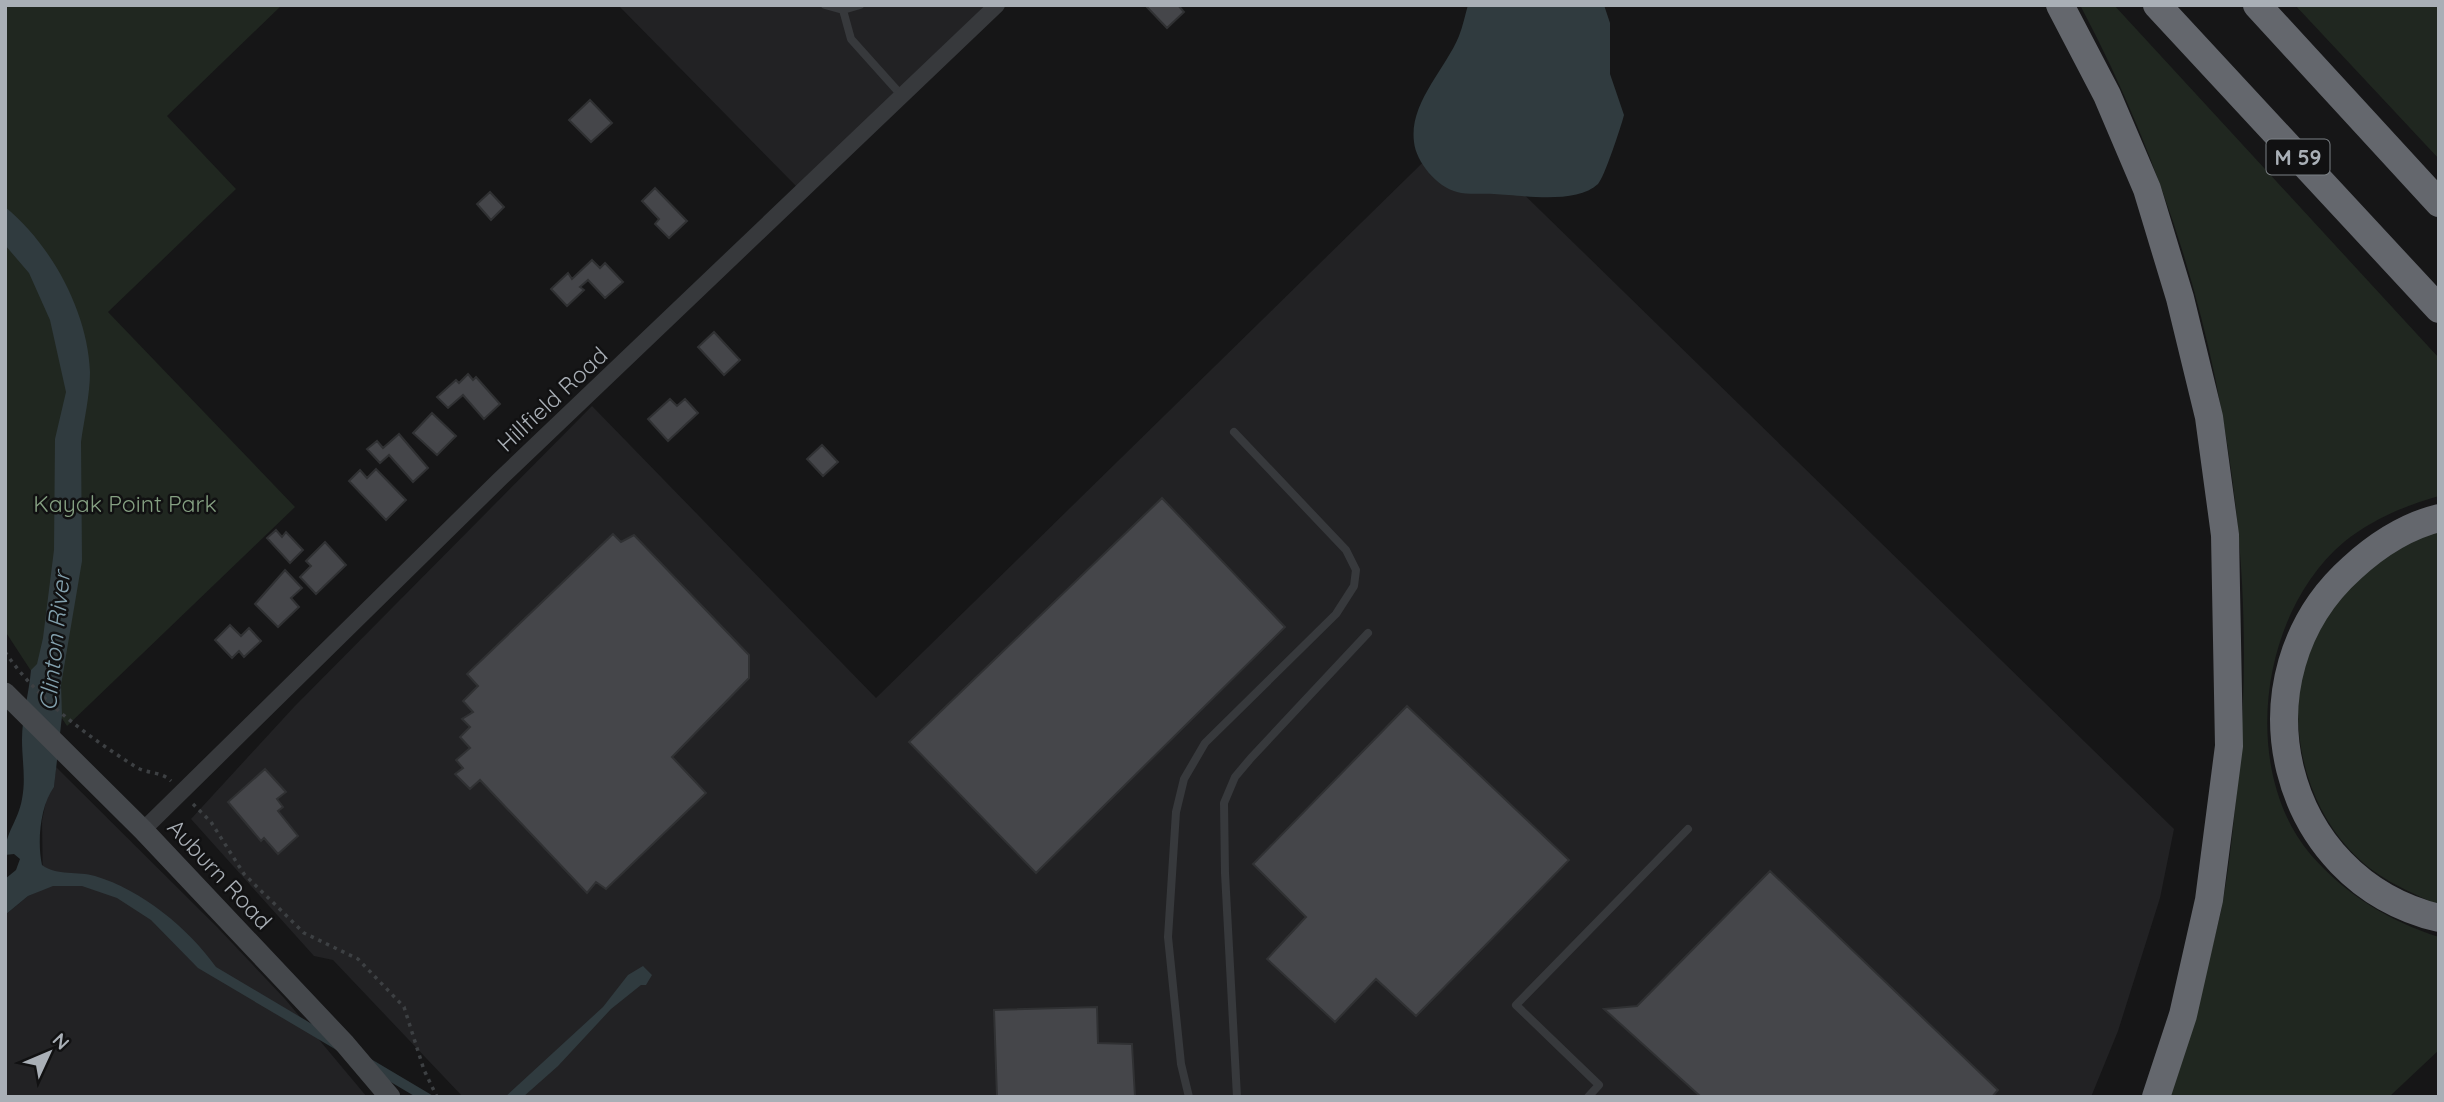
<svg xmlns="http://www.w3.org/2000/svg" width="2444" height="1102" viewBox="0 0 2444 1102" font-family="Quicksand,sans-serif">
<rect width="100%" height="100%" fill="#161617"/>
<path fill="#222224" d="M618 5H986L797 187Z
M1457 129 2174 829 2160 898 2118 1031 2091 1097H463L333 960 314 956 191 819 294 707 592 406 876 698Z
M56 767 217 927 285 999 367 1097H5V915L28 896 43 889 42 821 47 796 54 787Z"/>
<path fill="#202720" d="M5 5H282L167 116 236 189 108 312 295 507 67 726 5 631Z
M2080 5H2114L2439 358V496C2406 505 2371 520 2344 542 2260 612 2239 770 2311 855 2346 895 2389 921 2439 937V1050L2389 1097H2170C2187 1035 2207 973 2221 911 2229 871 2233 829 2237 788 2265 519 2207 243 2080 5Z
M2295 5H2439V159Z
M2439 529V905C2405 890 2374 877 2349 849 2284 779 2278 651 2349 582 2367 564 2402 547 2425 533Z"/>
<path fill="#303b3f" d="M1468 5H1604L1610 23V74L1624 115C1621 127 1604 178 1598 184 1576 205 1521 195 1494 194 1483 193 1468 195 1457 192 1437 187 1416 162 1414 142 1409 103 1445 70 1459 36 1463 26 1465 15 1468 5Z
M5 207C51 244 88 312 90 372 90 395 84 420 81 442L82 561 61 685 62 716 54 787C40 806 37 842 42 865 57 876 78 871 95 876 142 890 188 928 216 967L435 1097H416L198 968 151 920 117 898 82 886H53L28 896 5 915V879L16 870 20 859 14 854 5 855C5 832 18 822 22 799 26 779 22 760 22 740 22 717 29 693 31 670L37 664 43 638 54 550 55 439 66 392 50 320 29 273 5 245Z
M643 966 652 975 646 985H641L611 1009 558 1066 523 1097H505L603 1007 628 975Z"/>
<path fill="#45464a" stroke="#303133" stroke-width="2" d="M1145 5H1178L1184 12 1167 28Z
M590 100 612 123 591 142 569 120Z
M655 188 687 221 669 238 655 224 659 219 642 201Z
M490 192 504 207 491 220 477 204Z
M592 260 600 268 605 263 623 282 605 298 588 280 580 287 584 290 567 306 551 289 568 273 572 279Z
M714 332 740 360 724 375 698 347Z
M468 374 473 380 476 377 500 404 484 419 463 395 448 408 437 397 456 380 459 383Z
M670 399 677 406 685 399 698 413 668 441 648 419Z
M432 413 456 436 437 455 413 433Z
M399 434 428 468 413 482 389 455 380 463 367 449 377 441 383 448Z
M822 445 838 462 823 476 807 459Z
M376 469 406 500 386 520 349 481 360 470 367 478Z
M1162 498 1285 627 1036 873 909 742Z
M276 530 282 537 286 532 303 550 290 563 267 538Z
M613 534 621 542 634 535 749 655V678L672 757 706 793 606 889 596 882 587 893 480 780 470 789 455 774 463 768 456 760 470 748 460 737 470 727 462 719 473 712 463 701 478 686 467 674Z
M325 542 346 565 316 594 300 577 311 566 306 561Z
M285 570 302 588 291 598 299 607 278 627 255 604Z
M230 625 241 636 249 628 261 641 244 657 239 651 232 658 215 640Z
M1407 706 1569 860 1416 1016 1376 979 1335 1022 1267 959 1306 917 1253 864Z
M265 769 286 792 277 799 283 807 278 811 298 836 278 854 264 838 261 841 228 802Z
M1770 871 1998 1090 1992 1097H1701L1604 1009 1637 1006Z
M1097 1007 1098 1043 1132 1044 1135 1097H997L994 1010Z"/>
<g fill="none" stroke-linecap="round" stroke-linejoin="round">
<path stroke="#3d4043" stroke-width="3.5" stroke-dasharray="3.5 5" stroke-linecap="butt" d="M5 652C38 700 87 736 136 767 147 774 161 771 171 781
M193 804 211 822 244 874 304 933 358 959 404 1007 424 1070 437 1097"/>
<path stroke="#37393c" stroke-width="8" d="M825 5 843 10 860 5
M843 10 851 39 903 97
M1189 1097 1181 1064 1168 937 1176 812 1184 779 1205 743 1336 614 1354 586 1356 570 1346 550 1234 432
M1237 1097 1225 873 1224 803 1235 777 1251 758 1368 633
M1588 1097 1599 1085 1516 1005 1688 829"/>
<path stroke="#37393c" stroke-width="16" d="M143 830 499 480 997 5"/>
<path stroke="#45484c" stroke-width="21" d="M5 693 143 830 345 1044 390 1097"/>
<path stroke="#64676d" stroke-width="28" d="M2060 5 2107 95 2147 189 2180 298 2209 417 2225 535 2229 746 2209 900 2183 1015 2156 1097
M2157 5 2439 309
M2257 5 2439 203
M2439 518C2407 526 2376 546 2352 568 2231 676 2279 880 2439 918"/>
</g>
<g text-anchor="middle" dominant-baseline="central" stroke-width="5" stroke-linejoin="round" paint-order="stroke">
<rect fill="#111112" stroke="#7b8085" stroke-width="2" x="2266.5" y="139.5" width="63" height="35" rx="5"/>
<g font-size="21" font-weight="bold" fill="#a9afb6">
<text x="2298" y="157">M 59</text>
</g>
<g font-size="23" fill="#a9afb6" stroke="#111112">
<text transform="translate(552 399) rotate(-43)">Hillfield Road</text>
<text transform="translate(220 874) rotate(47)">Auburn Road</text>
</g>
<g font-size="23" fill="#85a082" stroke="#111112">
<text x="125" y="503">Kayak Point Park</text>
</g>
<g font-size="24" font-style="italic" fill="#83a1ae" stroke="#111112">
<text transform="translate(54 641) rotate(-84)">Clinton River</text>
</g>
</g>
<rect width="2444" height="1102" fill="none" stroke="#a9afb6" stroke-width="14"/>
<g transform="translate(49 1053) rotate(46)" stroke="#111112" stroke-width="5" paint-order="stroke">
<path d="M0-5L12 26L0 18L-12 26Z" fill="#a9afb6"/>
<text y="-10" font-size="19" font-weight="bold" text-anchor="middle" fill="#a9afb6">N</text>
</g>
</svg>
